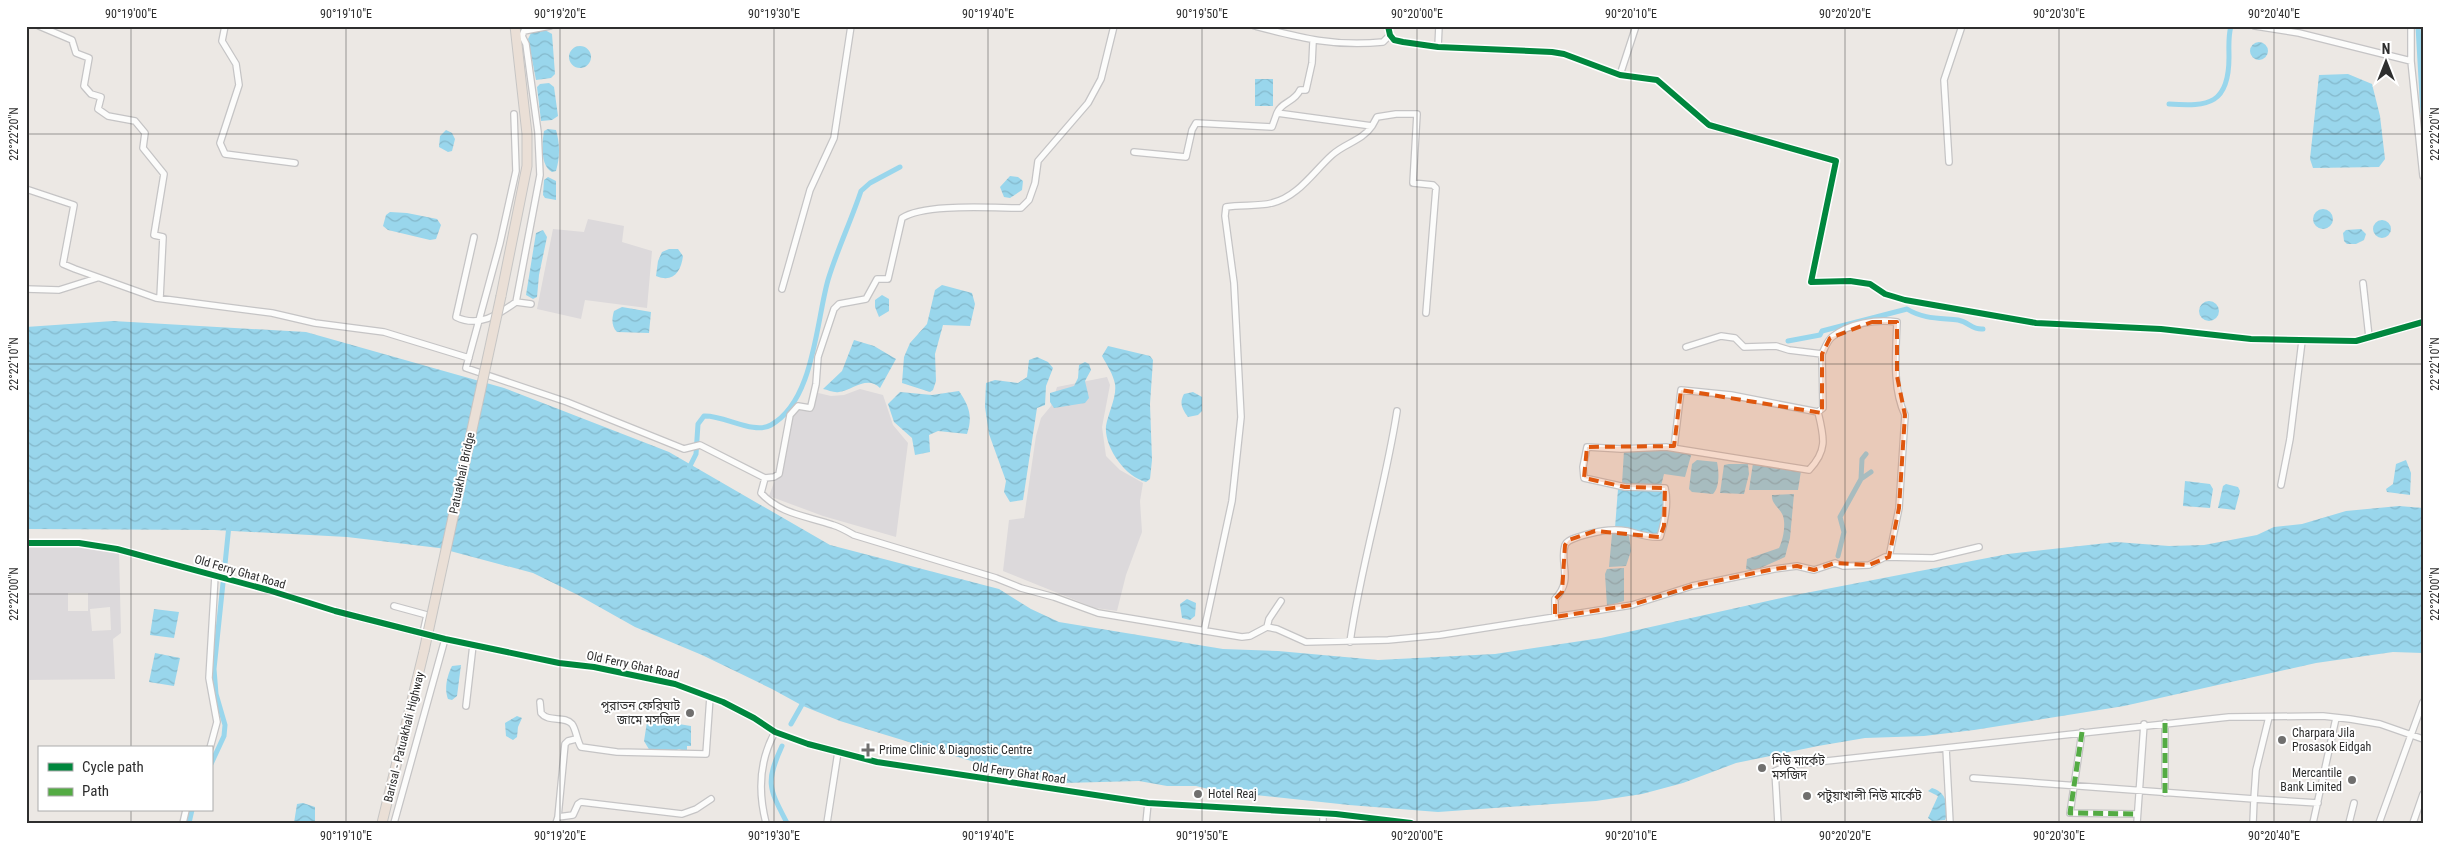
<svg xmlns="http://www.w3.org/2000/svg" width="2449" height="849" viewBox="0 0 2449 849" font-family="'Roboto Condensed','Noto Sans Bengali',sans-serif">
<defs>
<pattern id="water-waves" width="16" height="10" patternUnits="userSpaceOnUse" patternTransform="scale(1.25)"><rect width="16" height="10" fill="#99d6ec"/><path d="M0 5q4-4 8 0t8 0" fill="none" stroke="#84b8cb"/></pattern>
</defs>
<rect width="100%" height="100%" fill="#ece8e4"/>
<path fill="#dcd9db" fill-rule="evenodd" d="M588 219 624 226 622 242 652 251 647 308 585 300 581 319 537 309 553 229 584 232Z
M1107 377 1110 385 1102 427 1106 456 1120 470 1143 483 1140 501 1142 532 1126 575 1117 611 1095 608 1003 571 1009 520 1024 518 1036 436 1041 418 1051 406 1057 387Z
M860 389 883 395 893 425 908 443 896 537 823 516 769 496 786 450 792 407 805 405 814 398V392L831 396 844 395Z
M26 545 88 546 119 552 121 633 113 639 115 679 26 680ZM68 593H88V611H68ZM110 607 111 630 92 631 90 609Z"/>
<path fill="url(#water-waves)" d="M545 30 552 34 555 74 551 78 536 80 528 39 531 33Z
M2250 51a9 9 0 1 1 18 0a9 9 0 1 1-18 0Z
M569 57a11 11 0 1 1 22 0a11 11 0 1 1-22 0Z
M2348 74 2372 84 2380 116 2385 159 2379 167 2313 168 2310 159 2319 75Z
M1255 79H1273V106H1255Z
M549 83 554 87 558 116 552 120 541 121 537 87 540 84Z
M548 129 556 130C560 144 560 157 556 171L552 172C540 166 542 143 544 131Z
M446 130 452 133 455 139 452 151 448 152 439 147 440 136Z
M1010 176 1018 177 1023 181 1022 190 1010 198 1004 197 1000 187Z
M548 177 556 181V200L545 198 543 195 544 180Z
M2313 219a10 10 0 1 1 20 0a10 10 0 1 1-20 0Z
M390 212 407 213 437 219 441 225 436 239 430 240 388 230 383 226 386 215Z
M2373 229a9 9 0 1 1 18 0a9 9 0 1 1-18 0Z
M2361 229 2366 234 2364 240 2356 244H2347L2344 241 2343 233 2346 230Z
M543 230 547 237 539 275 537 297 533 299 526 295 536 233Z
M669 249H678L683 256C681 272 673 283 656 276L658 261 662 252Z
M942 285 972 293 975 304 970 326 943 325 935 354 936 381 933 390 930 392 902 383 904 357 910 343 927 324 935 290Z
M882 295 889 299V311L879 317 875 307V300Z
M2199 311a10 10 0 1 1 20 0a10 10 0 1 1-20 0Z
M622 307 651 312 649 333 617 332C611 326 612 318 614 311Z
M113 321 306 332 504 388 669 452 830 545 999 589 1031 609 1059 622 1223 649 1278 651 1378 660 1495 654 1601 638 1790 596 2008 554 2116 542 2169 546 2204 545 2257 535 2274 527 2302 524 2346 511 2399 506 2423 508V653L2393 652 2316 663 2124 706 1974 730 1924 736 1865 738 1818 746 1736 763 1683 783 1642 794 1596 801 1438 812 1349 805 1217 791 1196 786H1167L1139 781 1063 783 1047 781 991 767 840 721 803 706 772 689 702 655 635 627 578 595 533 573 439 548 347 537 214 530 26 529V327Z
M854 340 874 346 896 359 880 388C867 375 853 390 839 392 834 393 828 390 823 389L842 371Z
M1108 346 1150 356 1153 360 1150 404 1152 460 1150 479 1146 482C1125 477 1104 447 1106 426 1108 413 1117 397 1115 384 1113 374 1107 365 1102 356Z
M1037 357 1048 362 1053 368 1046 386 1045 405 1037 408 1023 500 1010 502 1004 492 1006 481 989 434 985 407 986 383 995 380 1018 383 1027 377 1029 360Z
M1085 362 1089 364 1091 370 1085 381 1089 398 1085 403 1054 408 1050 402V393L1074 386 1078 378 1079 365Z
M959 391C969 406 973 416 967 434L938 431 929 435 930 452 915 455 912 438 894 422 888 404 900 392 932 395Z
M1193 392 1202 397V411L1198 415 1188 417C1182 409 1179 403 1184 394Z
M1649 449 1692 452 1685 477 1664 474 1661 486 1622 484 1624 450Z
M1697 460 1717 462C1719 471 1720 487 1713 494L1692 492 1689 489 1692 464Z
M2406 460 2411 473 2410 495 2387 492 2386 489 2393 484 2396 464Z
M1753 463 1801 471 1798 490H1749Z
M1729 464H1748L1749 474 1744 494 1720 493 1724 465Z
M2185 481 2210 484 2213 489 2210 508 2183 506Z
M2226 484 2238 487 2240 491 2235 510 2218 508 2223 486Z
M1618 489 1662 491 1665 494 1660 533C1645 535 1630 530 1615 528Z
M1794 494 1790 538 1785 557 1754 571 1746 569 1747 559 1779 548C1783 540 1786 525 1783 516 1780 508 1771 504 1772 495Z
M1612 534 1629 535 1631 551 1626 566 1609 567Z
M1624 568V601L1607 606 1605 574 1607 569Z
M1187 599 1196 603 1195 616 1190 620 1182 618 1180 604Z
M154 609 179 612 174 638 150 635Z
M155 653 180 658 174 686 149 682Z
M461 665 457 696 452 700 448 699C444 689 447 676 452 666Z
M517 716 522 718 518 727 517 737 513 740 506 736 505 723Z
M660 721 691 726V746H687V752L679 749 672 752 666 750 650 751 644 741 647 722Z
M1932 788C1946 791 1951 809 1945 820L1932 821 1928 818 1938 796 1928 791Z
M303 803 315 807V823H294L297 804Z"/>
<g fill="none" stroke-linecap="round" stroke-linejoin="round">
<path stroke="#99d6ec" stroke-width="5" d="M2418 26 2423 115
M2169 104C2209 107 2229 104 2229 57 2229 46 2228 37 2231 26
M1788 341 1820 335 1822 331 1907 309C1923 319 1939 318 1958 320 1969 322 1972 330 1983 329
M689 468 696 454 698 424 704 416C724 415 754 435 771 425 814 401 816 322 828 280 837 250 851 221 861 191L870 183 900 167
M1861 479 1862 459 1866 454
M1838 556 1844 532 1840 517 1861 479 1871 472
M224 574 229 525
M791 724 804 701
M782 746C765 783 769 788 787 823
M211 764 224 736 225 725 216 694 214 669 223 583
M189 823 192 810"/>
<g stroke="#c5c4c5" stroke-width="8">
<path id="minor" d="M39 26 72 40 76 53 89 58 84 86 91 94 101 97 98 109 108 116 135 121 145 133 143 148 164 174 154 235 163 237 160 298
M225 26 222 41 236 64 239 85 220 143 225 154 295 163
M1255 26C1301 38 1335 47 1383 42L1390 35
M1388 26 1390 35 1394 40 1403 42 1438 47 1552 52 1564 54 1620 75 1657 80 1709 125 1836 161 1811 282 1850 281 1870 284 1885 294 1905 300 2036 323 2161 329 2251 339 2356 341 2423 322
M2255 26 2299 33 2411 61
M2411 26V61L2423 176
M1438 47 1439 26
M1620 75 1636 26
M514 114 516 171 500 243 466 368 567 402 684 449 700 445 765 478 761 493C780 514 807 516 833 525 840 527 847 531 854 535L996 578 1021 588 1054 597 1098 613 1242 637 1250 636 1267 627 1269 619 1281 601
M1372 126 1377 117 1396 114H1417L1413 183 1433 185 1436 188 1426 313
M1134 152 1186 157 1192 130 1196 123 1272 127 1277 113
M1949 162 1944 80 1962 26
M26 189 74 205 63 264 75 269 156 298 272 313 315 323 384 332 469 358
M474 237 456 317C478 328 498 315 516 302L540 175 538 132 526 44 522 36 524 31 550 26
M2363 283 2369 337
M26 289 59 290 97 278
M782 289 810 190 834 138 851 26
M516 302 531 304
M1686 347 1721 336 1735 338 1744 347 1776 346 1789 350 1822 354C1825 348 1827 341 1832 337 1849 323 1877 319 1897 322 1896 351 1892 388 1905 415L1899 508 1889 557
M1818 412 1823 408 1822 354
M765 478 774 477 779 474 790 415 798 406 810 408 811 406 816 384 818 357 834 309 839 304 866 299 877 279H888L902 218C924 203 993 208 1021 208L1029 200 1035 183 1038 161 1088 103 1101 79 1114 26
M2281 485 2290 439 2302 341
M26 543H79L117 549 268 590 335 611 445 639 559 663 594 667 675 684 723 702 754 718 775 732 808 744 877 762 1148 803 1336 814 1411 823
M394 606 427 615 423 633
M1555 617V599C1574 579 1559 564 1565 545 1567 540 1573 539 1578 537 1594 532 1610 528 1627 531 1639 534 1648 538 1660 537 1665 521 1669 504 1665 488L1625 487 1584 478 1583 467 1587 447 1621 449 1666 447 1809 470C1828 450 1824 437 1818 412L1731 395 1681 390 1674 448
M1267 627 1277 629 1306 642 1388 640 1440 635 1632 605 1692 586 1774 569 1797 566 1814 570 1835 563 1843 566 1869 565 1885 557 1933 558 1979 547
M1204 631 1232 501 1241 417 1234 283 1225 216 1226 207C1241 204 1257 207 1272 203 1298 197 1314 171 1332 155 1345 143 1362 141 1372 126L1277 113C1281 102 1295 102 1300 90H1306L1312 63 1313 42
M1350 642C1361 564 1385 489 1397 411
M540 702 541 713C549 723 564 715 572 724 576 729 577 741 581 747L617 752 706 754 710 697
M466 706 473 645
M2082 732 2070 813 2137 814
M210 748 217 722 209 678 215 576
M1946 748 1950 823
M1973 778 2254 799 2256 770 2269 717
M2165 793V723
M558 817 565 744 568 741 576 739
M183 823 186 810
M394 823 445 639
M556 823 558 817 573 815 578 804 581 802 682 814 696 809 711 799
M766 823C758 792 759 761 775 732
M827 823 838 752
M1146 823 1148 803
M1323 823V813
M1778 823 1775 771 1790 765 2229 717 2323 716 2350 719 2380 724 2423 739
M2137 823 2144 724
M2253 823 2254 799 2318 803
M2313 823 2336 718
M2349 823 2354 803
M2379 823 2423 702
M2413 823 2423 794"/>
</g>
<g stroke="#c6c5c4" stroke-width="11">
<path id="highway" d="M501 296 527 166V134L515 26
M382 823 424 651"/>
</g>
<use href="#minor" stroke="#fcfcfb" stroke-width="5.5"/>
<use href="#highway" stroke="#eadfd6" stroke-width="9"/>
<g stroke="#c6c5c4" stroke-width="11" stroke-linecap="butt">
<path id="highway-bridge" d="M424 651 501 296"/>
</g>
<use href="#highway-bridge" stroke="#eadfd6" stroke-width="9"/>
<path stroke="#54ab44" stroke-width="5" stroke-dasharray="10 5" stroke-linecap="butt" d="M2082 732 2070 813 2137 814
M2165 793V723"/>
<g stroke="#fff" stroke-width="9">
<path id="cycleway" d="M1388 26 1390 35 1394 40 1403 42 1438 47 1552 52 1564 54 1620 75 1657 80 1709 125 1836 161 1811 282 1850 281 1870 284 1885 294 1905 300 2036 323 2161 329 2251 339 2356 341 2423 322
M26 543H79L117 549 268 590 335 611 445 639 559 663 594 667 675 684 723 702 754 718 775 732 808 744 877 762 1148 803 1336 814 1411 823"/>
</g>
<use href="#cycleway" stroke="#00873e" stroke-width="6"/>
</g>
<path fill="#df570e" fill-opacity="0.2" stroke="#df570e" stroke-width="4" stroke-dasharray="10 6" stroke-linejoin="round" d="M1872 322H1897V376L1905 415 1899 508 1889 557 1869 565 1835 563 1814 570 1797 566 1774 569 1692 586 1632 605 1555 617V599L1562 592 1565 545 1569 540 1595 531 1660 537 1664 526 1665 488 1625 487 1584 478 1587 447 1674 446 1681 390 1822 413V354L1830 338Z"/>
<path fill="none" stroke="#2e2e2e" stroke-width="1" stroke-opacity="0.45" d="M131 26V748M346 26V823M560 26V823M774 26V823M988 26V823M1202 26V823M1417 26V823M1631 26V823M1845 26V823M2059 26V823M2274 26V823M26 134H2423M26 364H2423M26 594H2423M131 810V823"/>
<g fill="#706f6e" stroke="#fff" stroke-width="2">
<circle cx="690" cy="713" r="5"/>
<circle cx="2282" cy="740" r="5"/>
<path d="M865.5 742.5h5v5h5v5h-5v5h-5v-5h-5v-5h5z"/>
<circle cx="1762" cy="768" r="5"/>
<circle cx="2352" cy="780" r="5"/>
<circle cx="1198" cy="794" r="5"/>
<circle cx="1807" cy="796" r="5"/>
</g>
<g text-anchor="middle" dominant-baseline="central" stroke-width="4" stroke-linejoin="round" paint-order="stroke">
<g font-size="12" fill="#2e2e2e" stroke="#fff">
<text transform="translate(462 473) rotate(-78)">Patuakhali Bridge</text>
<text transform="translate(240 572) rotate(16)">Old Ferry Ghat Road</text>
<text transform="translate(633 665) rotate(12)">Old Ferry Ghat Road</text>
<text transform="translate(404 737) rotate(-76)">Barisal - Patuakhali Highway</text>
<text transform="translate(1019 773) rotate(8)">Old Ferry Ghat Road</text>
</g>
<g font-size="12" fill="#2e2e2e" stroke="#fff" text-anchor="start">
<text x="680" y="706" text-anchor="end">পুরাতন ফেরিঘাট<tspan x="680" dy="14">জামে মসজিদ</tspan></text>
<text x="2292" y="733">Charpara Jila<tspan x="2292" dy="14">Prosasok Eidgah</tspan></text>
<text x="879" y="750">Prime Clinic &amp; Diagnostic Centre</text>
<text x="1772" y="761">নিউ মার্কেট<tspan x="1772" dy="14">মসজিদ</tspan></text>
<text x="2342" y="773" text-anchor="end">Mercantile<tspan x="2342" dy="14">Bank Limited</tspan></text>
<text x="1208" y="794">Hotel Reaj</text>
<text x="1817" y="796">পটুয়াখালী নিউ মার্কেট</text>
</g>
</g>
<rect width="2449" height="849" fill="none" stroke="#ffffff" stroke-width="55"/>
<rect x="38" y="746" width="175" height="65" fill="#ffffff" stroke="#ababab"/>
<rect x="48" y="763" width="25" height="8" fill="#00873e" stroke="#ababab"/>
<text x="82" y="772" font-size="15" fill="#2e2e2e">Cycle path</text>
<rect x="48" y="788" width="25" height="8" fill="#54ab44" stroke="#ababab"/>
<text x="82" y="796" font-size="15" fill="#2e2e2e">Path</text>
<g transform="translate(2386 62)" stroke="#ffffff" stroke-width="4" paint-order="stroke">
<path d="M0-4L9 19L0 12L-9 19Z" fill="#2e2e2e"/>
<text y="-8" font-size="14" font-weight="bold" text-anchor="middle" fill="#2e2e2e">N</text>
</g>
<rect x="28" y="28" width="2394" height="794" fill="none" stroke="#2e2e2e" stroke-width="2"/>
<g font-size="12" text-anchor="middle" fill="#2e2e2e">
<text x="131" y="18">90°19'00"E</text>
<text x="346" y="18">90°19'10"E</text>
<text x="560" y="18">90°19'20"E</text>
<text x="774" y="18">90°19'30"E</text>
<text x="988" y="18">90°19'40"E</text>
<text x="1202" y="18">90°19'50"E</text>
<text x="1417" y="18">90°20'00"E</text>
<text x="1631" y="18">90°20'10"E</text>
<text x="1845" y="18">90°20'20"E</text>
<text x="2059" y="18">90°20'30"E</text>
<text x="2274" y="18">90°20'40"E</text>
<text transform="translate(14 134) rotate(-90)" y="4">22°22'20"N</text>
<text transform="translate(2435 134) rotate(-90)" y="4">22°22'20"N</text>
<text transform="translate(14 364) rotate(-90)" y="4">22°22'10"N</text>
<text transform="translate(2435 364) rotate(-90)" y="4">22°22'10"N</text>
<text transform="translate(14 594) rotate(-90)" y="4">22°22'00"N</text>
<text transform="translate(2435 594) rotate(-90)" y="4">22°22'00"N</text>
<text x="346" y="840">90°19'10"E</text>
<text x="560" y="840">90°19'20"E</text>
<text x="774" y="840">90°19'30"E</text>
<text x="988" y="840">90°19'40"E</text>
<text x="1202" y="840">90°19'50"E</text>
<text x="1417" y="840">90°20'00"E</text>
<text x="1631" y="840">90°20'10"E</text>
<text x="1845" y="840">90°20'20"E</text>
<text x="2059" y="840">90°20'30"E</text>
<text x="2274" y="840">90°20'40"E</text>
</g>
</svg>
